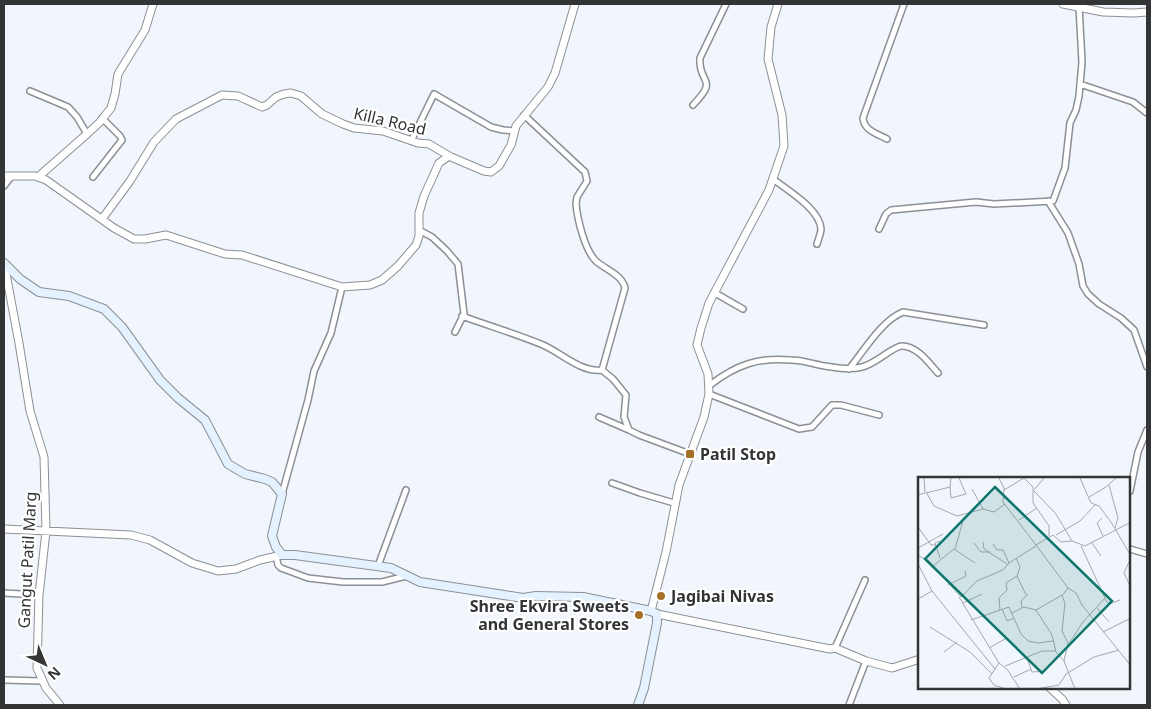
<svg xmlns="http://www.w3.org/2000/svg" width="1151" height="709" viewBox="0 0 1151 709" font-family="'Noto Sans',sans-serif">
<rect width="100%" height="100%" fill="#f1f6fc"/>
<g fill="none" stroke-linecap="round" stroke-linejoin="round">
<g stroke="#8c9095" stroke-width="8">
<path id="minor" d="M1080 84 1133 102 1147 113
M30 91 68 107 77 117 87 134
M693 105C720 77 698 85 700 58L726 4
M524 115 585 172 587 181 577 197 576 203C577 218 585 252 597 262 607 270 622 275 625 288L602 370
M887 139C878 134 864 131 863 118L904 4
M411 141 434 94 491 127 503 130 515 131
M93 177 122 140 120 136 102 118
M773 179C787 190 820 209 821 229 821 233 818 240 817 244
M4 186 11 177
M1048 201 1068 233 1079 264 1083 286 1088 294 1099 304 1121 318 1134 330 1147 367
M879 229 886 214 891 210 976 202 994 204 1053 201 1065 168 1070 123 1076 110 1079 96 1082 62 1079 6
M419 230 432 237 447 251 458 264 464 314 455 332
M715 293 743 309
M462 316C489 326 517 334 543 345 560 352 581 373 602 370L613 379 626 395 624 417 629 430 639 435 690 454
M849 369C864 351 881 321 903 312L984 325
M710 385C736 365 758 357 791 360 802 360 813 364 825 366 838 368 850 370 862 367 876 364 893 346 902 346 917 346 929 363 938 373
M709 394 799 429 812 427 832 405H841L879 415
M599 417 629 430
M612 483 640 493 674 503
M1130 491 1138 452 1147 430
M282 494 308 400 314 371 331 333 342 287
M1130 549 1147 554
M276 556 278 565 281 568 308 578 343 582H382L406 576
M378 566 406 490
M4 593 39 595
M835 648 865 580
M4 680 42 681
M849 705 866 661"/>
</g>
<g stroke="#8c9095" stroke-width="9">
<path id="tertiary" d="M1063 4 1103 12 1134 13 1147 12
M4 176H35L46 180 114 228 134 239H145L166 235 225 254 242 255 342 287 370 285 382 280 398 266 416 245 419 236V213L424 196 439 163 449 156
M38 177 87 134 100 122 111 108 115 94 118 74 145 30 153 4
M102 219 130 181 154 142 176 119 222 95 238 96 262 107 267 105 276 97 284 94 291 93 301 96 322 114 343 124 354 128 383 131 418 143 429 144 451 157 484 171 491 172 499 166 511 145 516 126 548 87 555 73 575 4
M4 263 19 343 30 411 44 457 46 531 39 595 37 668 46 688 60 705
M4 529 131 535 150 540 192 563 218 571 236 569 260 560 282 555
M651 611 666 552 679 485 704 417 709 394 708 374 697 345 701 328 709 303 769 190 784 146 782 115 768 59 771 27 778 4
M657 614 830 649 835 648 866 661 892 668 920 659
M1050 688 1062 699 1066 705"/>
</g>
<g stroke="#8c9095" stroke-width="10">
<path id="secondary" d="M4 263 20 279 39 292 69 296 104 309 122 327 160 380 178 398 205 420 228 464 245 474 265 479 272 482 282 494 272 536 276 547 282 555H295L391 568 420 582 504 595 523 598 536 596 583 597 651 611 657 614V623L644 688 638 705"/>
</g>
<use href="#minor" stroke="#fff" stroke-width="5"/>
<use href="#tertiary" stroke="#fff" stroke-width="7"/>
<use href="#secondary" stroke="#e4f1fe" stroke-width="8"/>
</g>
<g fill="#a5702a" stroke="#fff" stroke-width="2">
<rect x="685" y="449" width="10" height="10" rx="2.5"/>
<circle cx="661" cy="596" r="5"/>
<circle cx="639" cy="615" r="5"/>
</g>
<g text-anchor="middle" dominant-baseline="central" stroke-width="4.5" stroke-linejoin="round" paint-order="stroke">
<g font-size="16" fill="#323436" stroke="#fff">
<text transform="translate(390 121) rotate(13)">Killa Road</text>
<text transform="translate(27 560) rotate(-87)">Gangut Patil Marg</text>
</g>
<g font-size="16" font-weight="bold" fill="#323436" stroke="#fff" text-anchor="start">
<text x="700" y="454">Patil Stop</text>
<text x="671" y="596">Jagibai Nivas</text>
<text x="629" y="606" text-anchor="end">Shree Ekvira Sweets<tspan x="629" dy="18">and General Stores</tspan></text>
</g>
</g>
<g transform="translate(918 477)">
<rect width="212" height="212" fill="#f1f6fc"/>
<path fill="none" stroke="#a5a8ad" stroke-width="1" d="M81 1 86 11 85 25 118 68M106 1 115 10V26L131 49V59M162 1 173 26 181 29 193 45 213 79M191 8 200 41 197 51M32 10 33 21 48 17 41 1M54 12 65 32M86 13 106 1M116 13 126 1M116 14 138 37 154 64M8 15 16 29 39 39 65 32 76 35 87 27M8 16 32 10 33 1M0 18 7 16 6 1M171 20 188 10 198 1M184 41 179 46 185 59M101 43 119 31M0 50 13 68H18M138 58 162 44 177 28M65 65 66 72 89 87M56 66 63 75H73M174 66 183 79M75 67 79 73H85L91 86M0 71 25 57M37 72 46 40M0 79 10 83 43 120 59 104 85 93 91 86 118 69M22 81 17 66 22 64M98 81 102 90 99 99 108 118M211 85 206 96 213 111M0 87 14 114 77 192M15 89 36 72 57 86M30 108 48 99 47 94M150 111 158 116 164 128 213 189M41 120 81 186 89 192 102 212M0 122 14 114M187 122 191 127 202 123M45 126 64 117M104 131 103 124 110 117M179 131 191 145M84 132 89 144 96 141M82 133 81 121 89 113 88 106 99 99M118 133 144 118M94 136 106 130 118 133 134 158 138 175 146 184M53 143 91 130 103 157 110 164 120 166 135 164M12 150 52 175 74 197M185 155 213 141M150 168 165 145 187 121 163 69M71 171 87 162M26 175 39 165M109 181 114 195 127 194M81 186 71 201 76 208 88 212M87 189 124 174H138M96 200 113 192M118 212 141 208 148 197 176 180 201 173M157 212 146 184 150 166 144 154 147 126 144 119 150 111 118 68 135 58 143 65 154 64 167 69 213 45"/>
<path fill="#0f766e" fill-opacity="0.15" stroke="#0f766e" stroke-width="2.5" d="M77 10 194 124 124 196 7 82Z"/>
<rect width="212" height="212" fill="none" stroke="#323436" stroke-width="2.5"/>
</g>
<rect width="1151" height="709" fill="none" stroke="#323436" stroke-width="10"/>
<g transform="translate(45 664) rotate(136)" stroke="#ffffff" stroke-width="4" paint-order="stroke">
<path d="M0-4L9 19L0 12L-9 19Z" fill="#323436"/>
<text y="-8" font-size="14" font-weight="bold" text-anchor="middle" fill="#323436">N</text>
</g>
</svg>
